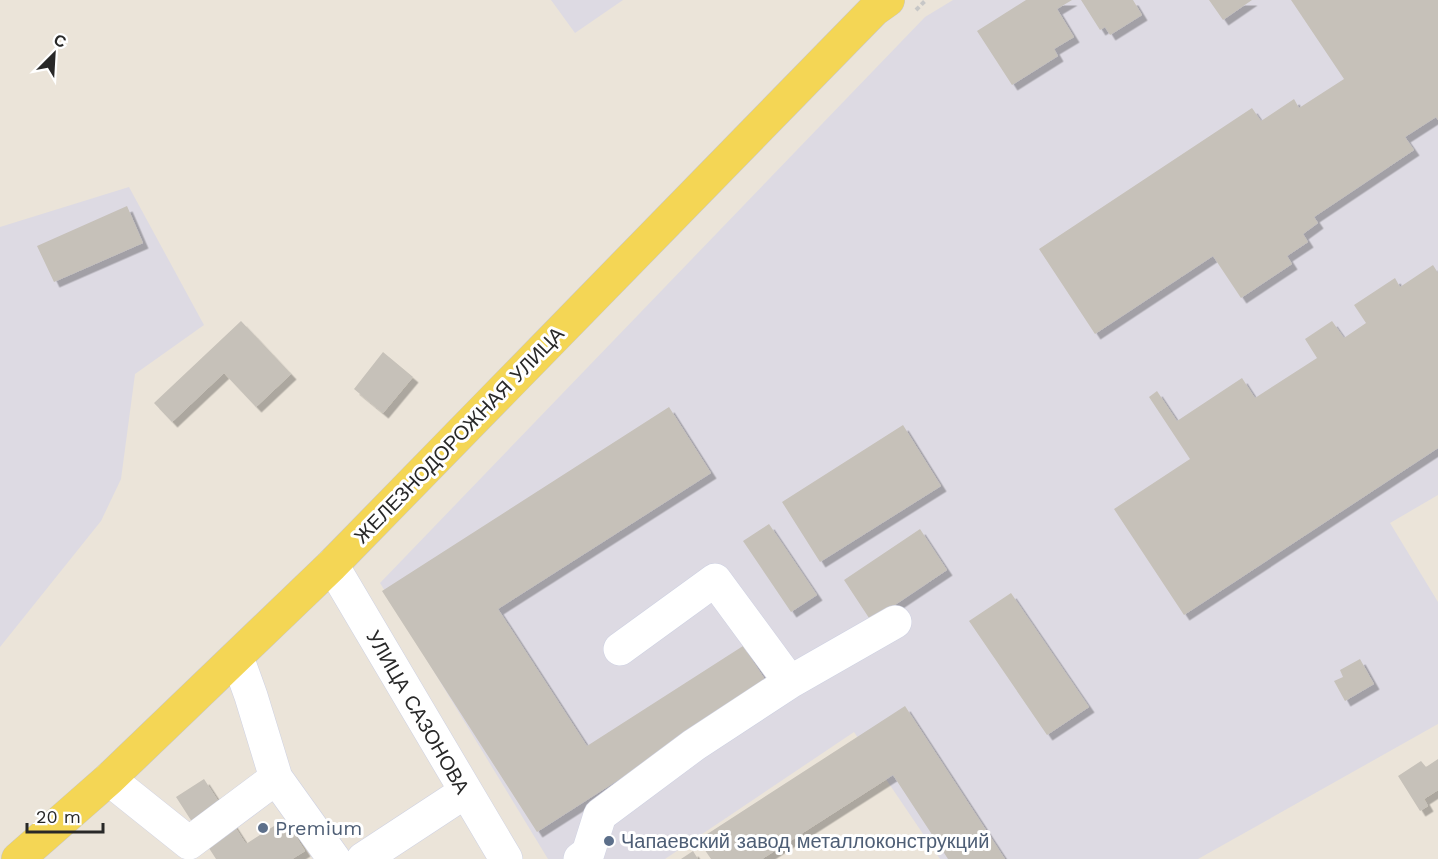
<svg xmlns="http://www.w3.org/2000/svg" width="1438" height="859" viewBox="0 0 1438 859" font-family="'Work Sans',sans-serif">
<defs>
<filter id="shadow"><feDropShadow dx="5.5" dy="5.5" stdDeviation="0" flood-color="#0004"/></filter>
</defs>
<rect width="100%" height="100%" fill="#ebe4d9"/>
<path fill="#dddae3" d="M551 0H623L575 33Z
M953 0H1438V495L1390 523 1438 602V724L1198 859H940L854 732 665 859H548L380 583 925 17Z
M129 187 204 325 135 374 121 479 101 521 0 647V227Z"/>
<path fill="#c6c1b9" filter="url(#shadow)" d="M1026 0H1072L1057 9 1074 37 1054 49 1058 56 1012 85 977 31Z
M1081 0H1133L1142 15 1110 35 1105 27 1100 30Z
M1209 0H1252L1223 20Z
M1291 0H1438V120L1436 117 1405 137 1414 150 1314 217 1318 223 1303 234 1308 242 1287 256 1292 264 1241 298 1213 256 1095 334 1039 249 1252 108 1261 121 1294 99 1299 108 1344 79Z
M127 206 143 243 54 282 37 246Z
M1433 265 1438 273V448L1184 615 1114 509 1190 459 1149 397 1157 391 1177 421 1242 378 1255 398 1317 358 1305 339 1332 321 1344 338 1366 323 1354 305 1395 278 1400 287Z
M241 321 291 374 256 407 224 373 172 422 154 403Z
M383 352 413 377 383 413 354 389Z
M669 407 711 473 498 609 587 746 743 646 768 684 537 832 382 591Z
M903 425 941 486 820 562 782 502Z
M769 524 817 595 791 612 743 541Z
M920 529 947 570 871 621 844 580Z
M1011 593 1089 707 1047 735 969 621Z
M1360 659 1374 684 1345 701 1334 681 1343 677 1340 670Z
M905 706 1005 859H948L893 775 762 859H711L698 840Z
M1438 759V790L1424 799 1428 806 1420 811 1398 776 1421 761 1426 767Z
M204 779 246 844 285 819 305 851 292 859H216L176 797Z
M693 851 698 859H681Z"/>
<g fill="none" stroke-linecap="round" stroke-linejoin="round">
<g stroke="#ced1e2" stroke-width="34">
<path id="minor" d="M332 565 506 859
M620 649 715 580 790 682
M276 778 334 859
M109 779 189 843 276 778 251 696 237 657
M363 859 465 792
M580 859 588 853 600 815 694 745 790 682 895 622"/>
</g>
<g stroke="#c7c7c7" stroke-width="34">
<path id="major" d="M18 859 109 779 332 565 874 10 888 0"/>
</g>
<path stroke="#c7c7c7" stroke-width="4" stroke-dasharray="4.5 3" stroke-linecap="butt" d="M916 10 926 0"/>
<use href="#minor" stroke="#fff" stroke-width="33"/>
<use href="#major" stroke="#f4d655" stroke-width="33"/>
</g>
<g fill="#5c6f8a" stroke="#fff" stroke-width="2">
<circle cx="263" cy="828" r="6"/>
<circle cx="609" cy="841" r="6"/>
</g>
<g text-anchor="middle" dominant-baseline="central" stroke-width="6" stroke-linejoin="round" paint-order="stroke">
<g font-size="20" fill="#282828" stroke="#fff">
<text transform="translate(459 435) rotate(-46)">ЖЕЛЕЗНОДОРОЖНАЯ УЛИЦА</text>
<text transform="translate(418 712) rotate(60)">УЛИЦА САЗОНОВА</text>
</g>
<g font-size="20" fill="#4e5e75" stroke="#fff" text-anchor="start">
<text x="275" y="828">Premium</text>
<text x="621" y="841">Чапаевский завод металлоконструкций</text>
</g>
</g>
<g transform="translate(54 54) rotate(24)" stroke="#ffffff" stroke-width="4.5" paint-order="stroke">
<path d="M0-4.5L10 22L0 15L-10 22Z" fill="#282828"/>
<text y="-9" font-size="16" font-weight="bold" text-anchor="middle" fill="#282828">С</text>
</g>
<path d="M27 823v9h76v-9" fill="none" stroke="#282828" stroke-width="3"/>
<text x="36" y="823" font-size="18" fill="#282828" stroke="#ffffff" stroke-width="4.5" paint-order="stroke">20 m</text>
</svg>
